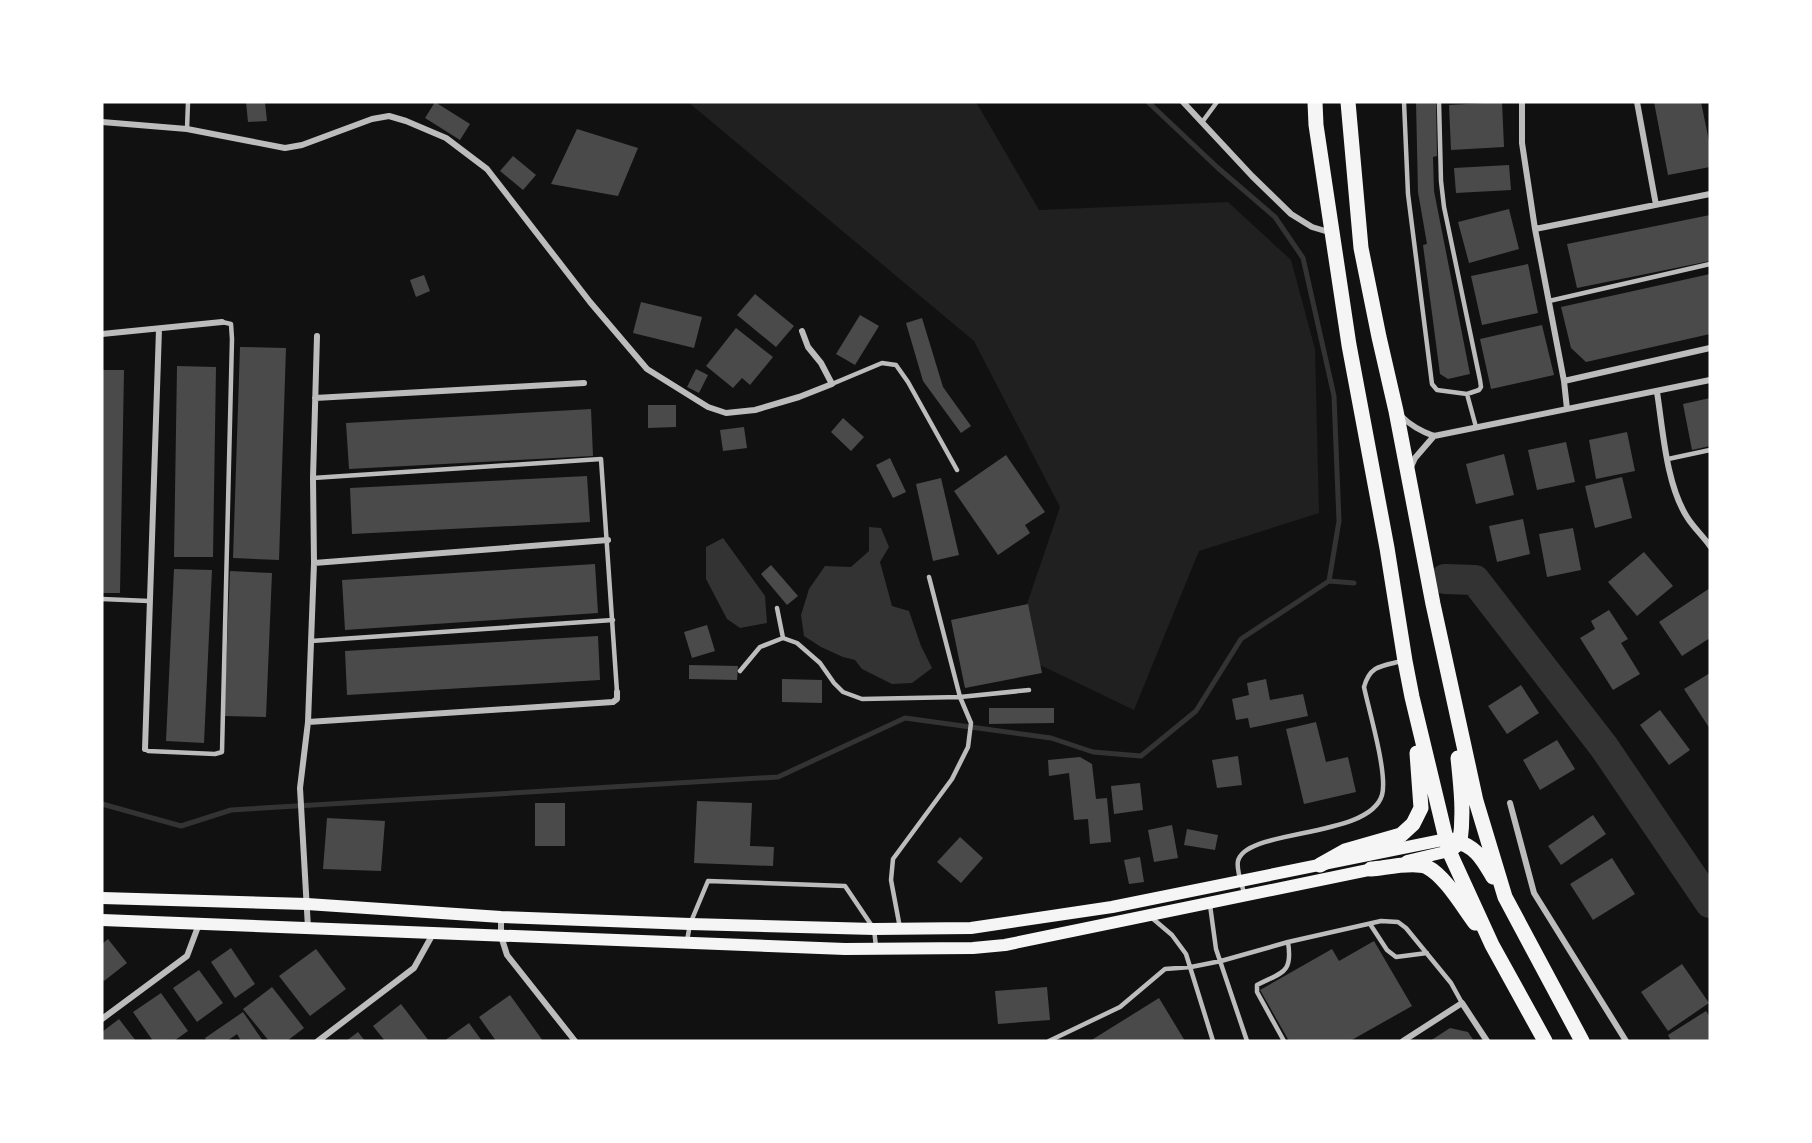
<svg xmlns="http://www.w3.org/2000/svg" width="1812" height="1143" viewBox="0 0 1812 1143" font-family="Barlow,sans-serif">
<rect width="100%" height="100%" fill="#111"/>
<path fill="#202020" d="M688 102H976L1039 210 1228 202 1291 260 1315 349 1319 513 1199 551 1134 710 1011 651 1060 507 974 341Z"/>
<path fill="#333" d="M869 527 881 528 889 547 880 562 892 606 909 611 921 646 932 668 912 683 892 684 862 669 855 660 843 657 821 647 804 636 801 615 809 589 825 566 851 567 869 551Z
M723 538 765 596 767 623 740 628 727 619 706 579V547Z"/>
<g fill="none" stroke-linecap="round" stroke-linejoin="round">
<path stroke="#333" stroke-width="5" d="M1148 102 1218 168 1275 217 1303 258 1334 396 1339 521 1329 581
M102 804 181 826 231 810 778 777 905 718 1051 738 1093 752 1141 756 1196 711 1241 639 1329 581 1354 583"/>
<path stroke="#333" stroke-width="30" d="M1445 579 1475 580 1604 747 1710 903"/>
</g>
<path fill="#4a4a4a" d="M246 102H265L267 121 248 122Z
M435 102 470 124 460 140 425 118Z
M1416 102H1436L1437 156 1433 157 1434 191 1470 374 1448 379 1440 374 1423 245 1427 244 1418 192Z
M1502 102 1504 147 1451 150 1449 105Z
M1654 102H1701L1710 146V167L1668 175Z
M577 129 638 148 618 196 551 184Z
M513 156 536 175 523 190 500 171Z
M1509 165 1511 190 1456 193 1454 168Z
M1509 209 1519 249 1469 263 1458 222Z
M1710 215V261L1577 288 1567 244Z
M1528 264 1538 313 1482 325 1471 276Z
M1710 274V334L1586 362 1571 348 1561 307Z
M424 275 430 291 416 297 410 280Z
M755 294 794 326 776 347 737 315Z
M641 302 702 317 694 348 633 333Z
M860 315 879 326 855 365 836 354Z
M922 318 943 387 971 426 961 433 923 381 906 323Z
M1542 325 1554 375 1491 389 1480 339Z
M736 328 773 357 750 385 742 378 733 388 706 366Z
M240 347 286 348 279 560 233 558Z
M177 366 216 367 213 557H174Z
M696 369 708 375 699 393 687 387Z
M102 370H124L120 593H102Z
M1710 398V446L1692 450 1683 404Z
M648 405H676V427L648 428Z
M591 409 593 456 349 469 346 423Z
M843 418 864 437 851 451 831 432Z
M744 427 747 448 723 451 720 430Z
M1627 432 1635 471 1596 479 1589 440Z
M1566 442 1575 482 1537 490 1528 450Z
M1504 454 1514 495 1476 504 1466 464Z
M1006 455 1045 512 1025 525 1030 533 998 555 954 491Z
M890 458 906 492 893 498 876 465Z
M587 476 590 522 352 534 350 488Z
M1622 477 1632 518 1595 528 1585 486Z
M941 478 959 555 933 561 916 484Z
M1523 519 1530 554 1497 562 1489 526Z
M1573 528 1581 570 1547 577 1539 534Z
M1644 552 1673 586 1637 616 1608 582Z
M595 564 598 613 345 630 342 580Z
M771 565 798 596 787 605 761 574Z
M174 569 212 570 204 743 166 741Z
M230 571 272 573 266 717 224 716Z
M1710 588V638L1682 656 1659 622Z
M1028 604 1042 673 965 688 951 620Z
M1609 610 1628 639 1621 643 1640 674 1613 690 1580 638 1595 629 1591 621Z
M707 625 715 651 692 658 684 632Z
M598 636 600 680 347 695 345 651Z
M689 665 738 666 737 680 689 679Z
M1710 673V729L1684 689Z
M782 679 822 680V703L782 702Z
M1266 679 1270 700 1303 694 1308 716 1250 728 1248 718 1236 720 1232 699 1249 695 1247 683Z
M1521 685 1539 713 1507 734 1488 706Z
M989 708H1054V723L989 724Z
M1660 710 1690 750 1669 765 1640 725Z
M1316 722 1326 762 1348 757 1356 792 1304 804 1286 729Z
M1557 740 1575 769 1540 790 1523 760Z
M1238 756 1242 785 1217 788 1212 760Z
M1080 757 1092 764 1096 799 1107 798 1111 842 1090 844 1088 819 1074 820 1069 773 1049 776 1048 760Z
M1140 783 1143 810 1114 814 1111 786Z
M697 801 752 803 750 846 774 847 773 866 694 863Z
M535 803H565V846H535Z
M1593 815 1606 834 1561 865 1548 846Z
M327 818 385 821 381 871 323 869Z
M1172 825 1178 858 1154 862 1148 830Z
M1187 829 1218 835 1215 850 1184 845Z
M960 837 983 858 961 883 937 862Z
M1140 857 1144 882 1129 884 1124 860Z
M1612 858 1635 894 1593 920 1570 884Z
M108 939 127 963 104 981 102 979V944Z
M1374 941 1412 1006 1350 1041H1289L1260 990 1332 949 1339 961Z
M231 948 255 984 235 998 211 962Z
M316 949 346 989 310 1016 279 976Z
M1682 964 1709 1003 1668 1031 1641 992Z
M199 970 223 1003 197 1022 173 988Z
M272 987 304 1028 287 1041H269L243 1009Z
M1047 987 1050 1020 998 1024 995 991Z
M161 993 188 1031 174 1041H153L133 1012Z
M510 995 543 1041H496L479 1017Z
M1159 998 1185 1041H1090Z
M401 1004 429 1041H385L373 1026Z
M1706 1011 1710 1017V1041H1671L1668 1035Z
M243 1012 263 1041H241L237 1034 227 1041H207L205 1038Z
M119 1019 136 1041H102V1032Z
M469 1023 482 1041H444Z
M1450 1028 1468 1032 1474 1041H1430Z
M358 1032 365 1041H346Z"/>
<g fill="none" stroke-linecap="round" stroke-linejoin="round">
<path stroke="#bcbcbc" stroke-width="4.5" d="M1404 102 1408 194 1432 384 1437 390 1467 394 1476 427
M1439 102 1441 181 1444 207 1480 380 1481 387 1479 390 1467 394
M1203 121 1217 102
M187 129 188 102
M1549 301 1710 264
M832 384 882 363 896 365 908 382 957 470
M1668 459 1710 450
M313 478 601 459 617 692
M102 599 149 601
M777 608 783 638
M311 641 613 620
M740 671 760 647 783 638 797 643 820 663 834 683 843 692 862 699 960 697 1029 690
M145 749 148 751 215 754 222 752 232 339 231 324 222 322
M1244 893C1242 884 1236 870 1238 861 1246 828 1369 839 1382 795 1388 774 1369 711 1364 687 1370 665 1382 666 1402 661
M1210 905 1216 949 1247 1041
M1152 918 1172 935 1186 954 1213 1041
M1370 924 1387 950 1396 957 1427 953
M900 928 891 880 893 859 952 779 968 747 971 723 960 697 929 577
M687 941 690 924 708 881 845 886 874 929 876 947
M1049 1041 1120 1007 1165 969 1191 967 1221 961 1288 942 1381 921 1398 922 1406 928 1451 983 1462 1003
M1284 1041 1257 992V985C1282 972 1293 974 1288 942"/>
<path stroke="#bcbcbc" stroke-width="6" d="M1183 102 1252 176 1291 214 1312 227 1332 233
M1522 102V143L1535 229 1564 381 1567 409
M1637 102 1656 205
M102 122 187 129 285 148 302 145 372 119 389 116 406 121 446 138 487 169 590 302 647 369 708 407 726 413 755 410 799 397 832 384 821 363 808 347 802 331
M1535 229 1710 194
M102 334 222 322
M1564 381 1710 348
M1657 392C1663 430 1666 484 1687 517 1693 527 1703 536 1710 546
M315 398 584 383
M1401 416C1411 426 1420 431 1434 436L1710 380
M1410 469 1415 458 1434 436
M314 563 608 540
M308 722 613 702 617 699V692
M145 749 159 329
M1510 803 1534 893 1626 1041
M501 917V936L507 955 575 1041
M308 928 300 788 308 722 314 563 313 478 317 336
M102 1019 187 956 199 924
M318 1041 414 968 434 932
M1403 1041 1462 1003 1487 1041"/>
<path stroke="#f5f5f5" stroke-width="12" d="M1407 861 1449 851
M102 898 307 904 501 917 690 924 874 929 971 928 1112 907 1447 839
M102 920 845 949 973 948 1005 945 1378 868"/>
<path stroke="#f5f5f5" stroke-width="15" d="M1315 102 1316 125 1349 345 1387 548 1405 661 1412 697 1449 851 1492 945 1545 1041
M1348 102 1361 248 1379 337 1396 411 1433 604 1476 801 1505 897 1582 1041
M1452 840C1476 846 1482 858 1493 877
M1449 851 1460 842C1464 813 1461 787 1458 758
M1320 865 1345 851 1401 835 1413 824 1421 808 1417 753
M1371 869C1385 868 1414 861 1427 867 1445 876 1463 907 1475 923"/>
</g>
<rect width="1812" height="1143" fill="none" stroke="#ffffff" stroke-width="207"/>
</svg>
